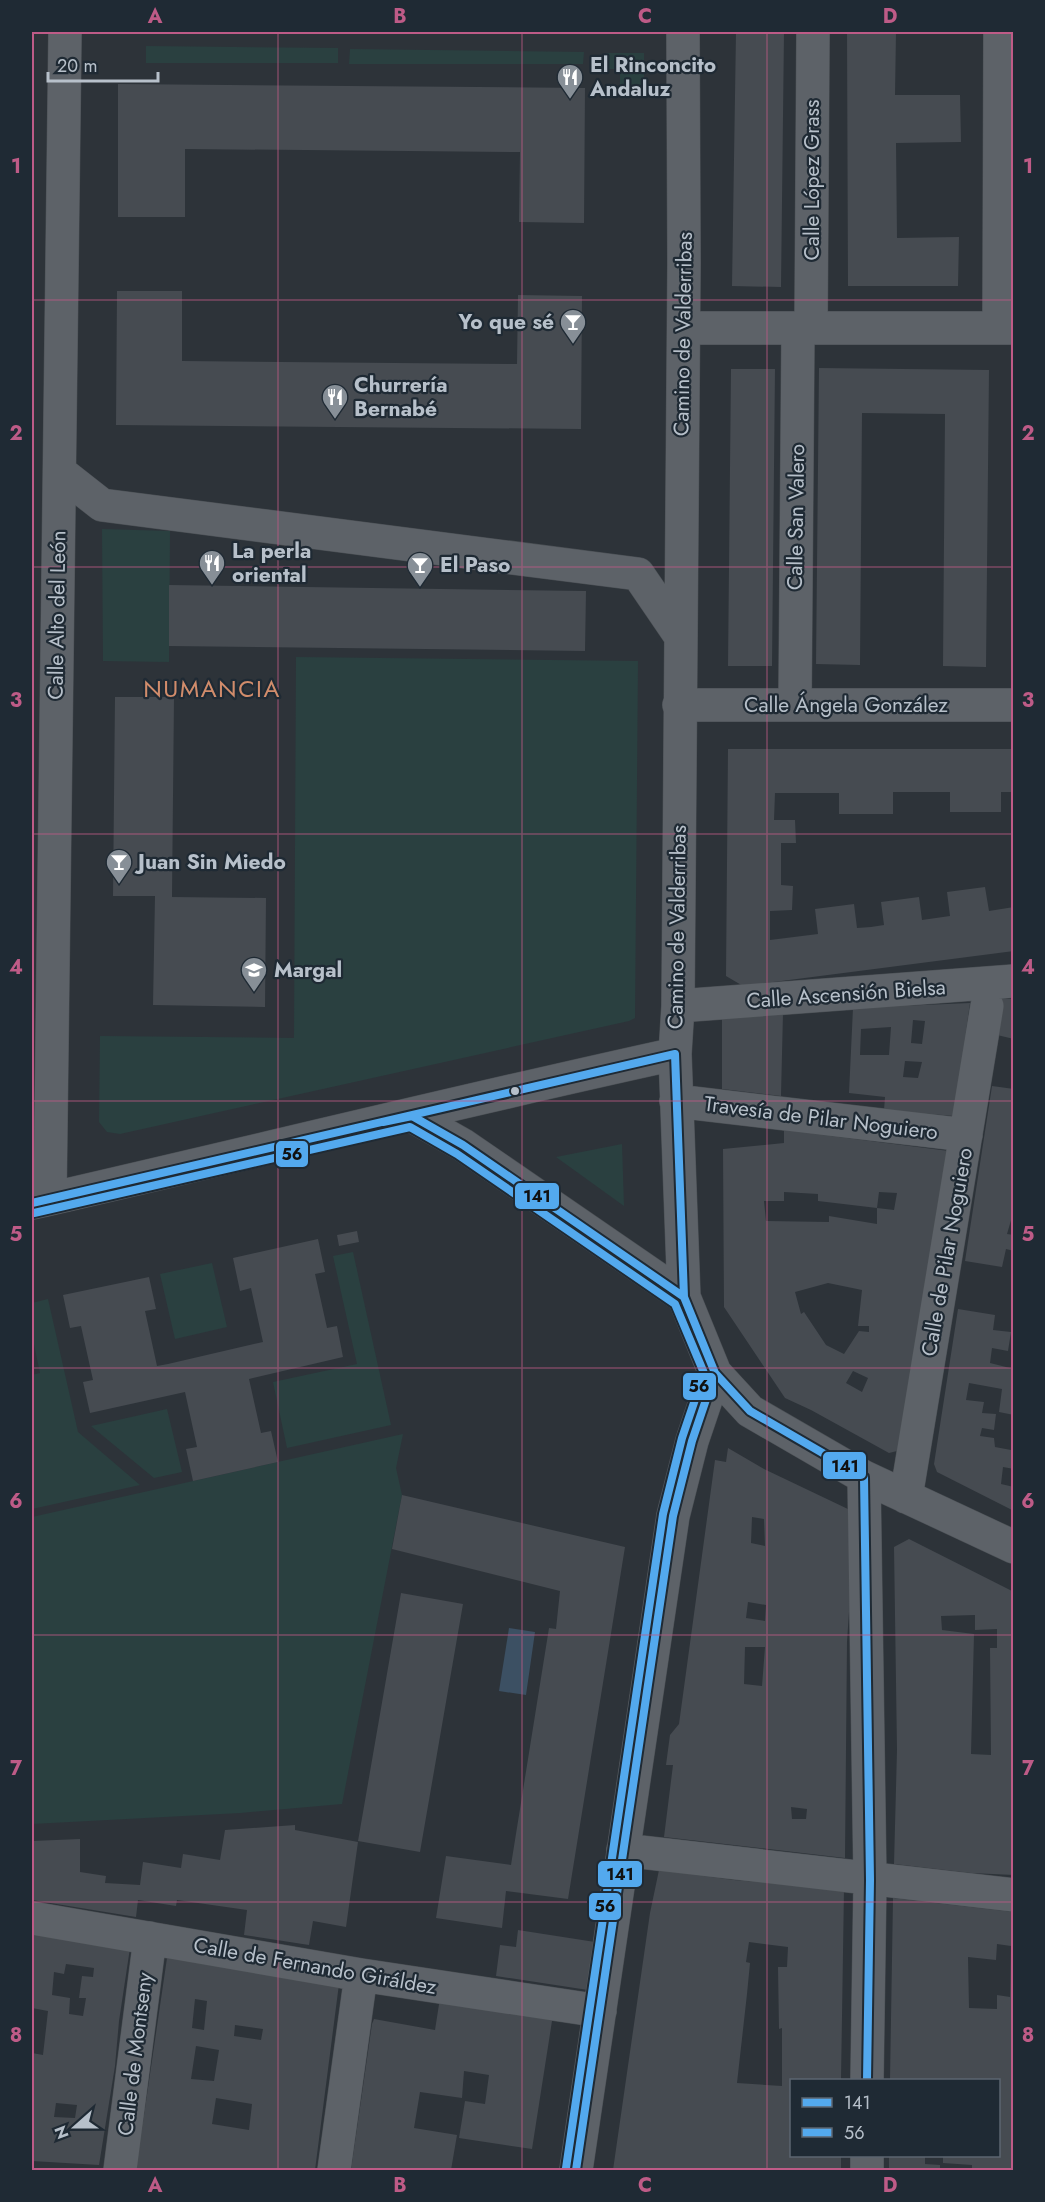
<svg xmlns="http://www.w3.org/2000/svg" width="1045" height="2202" viewBox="0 0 1045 2202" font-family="Jost,sans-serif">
<rect width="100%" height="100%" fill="#2d3339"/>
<path fill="#2a4040" d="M146 46 338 48V63H146Z
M350 49 584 52 583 64H349Z
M606 53H644V92H620V69H605Z
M102 529 170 531 169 662 103 661Z
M296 657 638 661 635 1018 629 1021 120 1134 107 1132 99 1122 100 1036 294 1038Z
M622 1144 624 1206 556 1157Z
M353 1252 391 1425 287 1448 273 1382 357 1364 333 1256Z
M212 1263 227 1327 175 1339 160 1274Z
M48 1299 78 1432 140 1485 32 1509V1375L40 1373 32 1335V1303Z
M167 1409 182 1472 154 1478 91 1426Z
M403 1434 396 1468 402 1495 342 1804 240 1813 32 1824V1517Z"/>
<path fill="#3c5063" d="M509 1628 535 1632 526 1695 499 1691Z"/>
<path fill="#464b51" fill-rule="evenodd" d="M736 32H784L781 287 732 286Z
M847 32H896L895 95H960L961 142 896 143 897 238 959 237 958 286H848Z
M118 84 585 88 584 223 519 222 520 152 185 149V217H118Z
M117 291H182V361L517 364 518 295 582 296 581 429 116 425Z
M819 368 989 370 986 667 943 666 945 414 862 413 860 665 816 664Z
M731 369H775L772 666H728Z
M169 585 586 591 585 651 169 646Z
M115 697H174L172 897 266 898 265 1007 153 1005 155 896H113Z
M728 749H1014V792H1001V812H950V792H893V814H839V793H775L774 820H795L796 843H781V885L793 886 792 910 770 911V940L818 934 815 909 854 904 857 928 871 927 884 925 881 902 919 897 922 920 950 916 947 892 985 887 989 911 1014 907V951L743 986 726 976Z
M1002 999H1014V1039L997 1035Z
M970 1003 954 1116 884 1110 885 1097 849 1093 853 1008ZM913 1020 925 1021 922 1044 911 1043ZM891 1027 889 1055H860L861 1029ZM905 1061 922 1062 918 1078 903 1077Z
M783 1013 781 1096 722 1089V1017Z
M992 1086 1014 1089V1210L1007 1234 1014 1235V1251L1006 1249 1002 1267 965 1261Z
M784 1130 949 1151 905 1449 889 1453 811 1410 785 1398 724 1307 723 1149 784 1143ZM784 1192 818 1194V1201L877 1208 879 1192 897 1193 894 1210 877 1208V1224L829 1216V1222L766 1221 764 1201H784ZM828 1283 862 1290 858 1326H869V1332L859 1331 844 1354 826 1345 804 1312 801 1314 795 1292ZM853 1371 868 1378 862 1392 846 1383Z
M357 1231 359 1242 339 1246 337 1235Z
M318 1239 325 1272 315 1274 327 1328 337 1326 343 1357 249 1379 261 1433 271 1431 278 1462 193 1481 186 1449 197 1447 185 1392 90 1413 83 1382 93 1380 81 1326 70 1328 63 1295 149 1277 156 1309 145 1311 157 1366 168 1364 263 1342 251 1288 240 1291 233 1258Z
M958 1309 995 1315 993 1330 1011 1332 1008 1351 992 1348 990 1363 1014 1369V1415L999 1412 1002 1389 969 1383 966 1400 984 1402 982 1413 996 1414 994 1430 982 1428 980 1436 994 1438 995 1447 1011 1450 1012 1442H1014V1469L1003 1467 1001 1484 1014 1487V1511L937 1472 934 1464Z
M728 1448 764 1469 850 1510 852 1567 847 1642 845 1858 664 1837 673 1765H666L670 1735 679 1724 715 1460 726 1462ZM752 1517 764 1519 765 1546 751 1543ZM748 1602 766 1605 765 1621 746 1618ZM745 1647H765L762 1686 744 1684ZM791 1807 807 1809 806 1819H792Z
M402 1495 625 1547 568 1899 506 1891 502 1928 436 1918 446 1856 511 1865 549 1628 556 1629 560 1591 392 1549Z
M909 1539 1014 1592V1875L971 1873 894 1864 897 1750 894 1547ZM975 1615V1630L997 1629V1648H990L991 1755 971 1754 974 1634 942 1630 941 1616Z
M401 1593 463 1604 420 1852 358 1841Z
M295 1825V1830L358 1842 346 1927 313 1921 309 1945 244 1935 247 1910 177 1900 176 1906 138 1900 136 1917 32 1900V1841L80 1839V1872L106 1876 105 1883 140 1885 143 1862 181 1868 183 1854 220 1860 225 1830Z
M659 1870 734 1880 844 1889 841 2080H792V2156H841V2170H613L650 1913ZM749 1942 788 1947 787 1967H778L779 2029 782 2028V2086L737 2083 747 1994 750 1963 746 1962Z
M893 1898 1014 1912V2170H972V2165L943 2163V2156H999V2080H890ZM997 1944 1011 1946 1010 1997 997 1995V2009L969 2008 968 1957 996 1960Z
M518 1930 595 1942 588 1990 496 1976 500 1945 516 1947Z
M32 1933 130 1948 119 2021 115 2066 99 2165 32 2161V2053L43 2055 48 2011 32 2008ZM66 1964 94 1968 93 1977 82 1976 79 1998H86L83 2016 69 2014 70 1998 52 1995 54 1972 64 1974ZM56 2103 77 2105 75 2118 54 2117Z
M167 1958 339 1984 315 2170H136ZM195 1999 207 2001 204 2030 192 2028ZM235 2025 263 2029 261 2040 234 2036ZM196 2046 219 2050 214 2081 191 2079ZM216 2098 252 2104 249 2130 212 2124Z
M440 1998 546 2014 552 2021 532 2149 459 2138 465 2101 485 2104 489 2075 464 2071 462 2098 420 2092 414 2128 457 2135 451 2170H351L372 2024 374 2019 435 2030Z
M889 2156H925V2164L940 2165V2170H889Z"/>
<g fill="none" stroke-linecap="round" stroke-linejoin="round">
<g stroke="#4a4f54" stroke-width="34">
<path id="street" d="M684 328H1014
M811 328 813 32
M999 328 1000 32
M60 472 102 505 638 574 681 637
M679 705H1014
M795 705 798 328
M678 1006 1014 981
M676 1101 966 1135
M412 1116 463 1145 684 1297
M50 1199 65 32
M32 1203C246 1154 460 1101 675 1054
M715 1373 750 1411 864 1477 1014 1547
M864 1477 870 1880 867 2080
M906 1497 987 1006
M623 1850 1014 1895
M32 1918 361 1975 600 2011
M120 2170 150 1938
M334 2170 361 1975
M576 2170 673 1516 692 1441 715 1373 684 1297 675 1054 678 1006 684 263 683 32
M867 2170V2156"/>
</g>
<use href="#street" stroke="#5d6268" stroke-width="33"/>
<g stroke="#1f2a34" stroke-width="12">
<path id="bus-1" d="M383 1122 412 1116 463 1145 684 1297
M32 1203 675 1054 684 1297 715 1373 692 1441 673 1516 576 2170
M697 1329 715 1373 750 1411 864 1477 870 1880 867 2080"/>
</g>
<g stroke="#1f2a34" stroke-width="12">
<path id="bus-2" d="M34 1213 410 1127 457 1154 675 1304 704 1373 682 1438 663 1514 566 2168"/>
</g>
<use href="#bus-1" stroke="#53a9ee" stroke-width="8"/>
<use href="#bus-2" stroke="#53a9ee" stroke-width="8"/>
</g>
<path fill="none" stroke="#be5b87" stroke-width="1.5" stroke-opacity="0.55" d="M278 32V2170M522 32V2170M767 32V2170M32 300H1014M32 567H1014M32 834H1014M32 1101H1014M32 1368H1014M32 1635H1014M32 1902H1014"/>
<defs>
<g id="restaurant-pin" transform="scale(1.35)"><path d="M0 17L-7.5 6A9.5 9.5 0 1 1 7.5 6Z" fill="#878f97" stroke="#1f2a34"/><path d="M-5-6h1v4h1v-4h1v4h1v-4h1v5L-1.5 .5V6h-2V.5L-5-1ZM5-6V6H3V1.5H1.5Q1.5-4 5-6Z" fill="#fff"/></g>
<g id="bar-pin" transform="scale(1.35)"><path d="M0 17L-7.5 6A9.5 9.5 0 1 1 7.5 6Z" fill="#878f97" stroke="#1f2a34"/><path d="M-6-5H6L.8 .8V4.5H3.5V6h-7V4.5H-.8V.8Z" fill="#fff"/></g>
<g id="school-pin" transform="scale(1.35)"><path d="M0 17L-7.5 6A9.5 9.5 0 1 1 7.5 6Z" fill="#878f97" stroke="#1f2a34"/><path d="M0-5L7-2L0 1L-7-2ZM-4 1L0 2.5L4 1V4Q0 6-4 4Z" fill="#fff"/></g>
</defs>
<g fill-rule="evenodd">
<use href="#restaurant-pin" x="570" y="77"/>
<use href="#bar-pin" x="573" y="322"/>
<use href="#restaurant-pin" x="335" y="397"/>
<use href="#restaurant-pin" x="212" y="563"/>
<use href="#bar-pin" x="420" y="565"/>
<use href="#bar-pin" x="119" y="862"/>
<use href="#school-pin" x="254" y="970"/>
</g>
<circle fill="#b7c0ca" stroke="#1f2a34" stroke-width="2" cx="515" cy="1091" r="5"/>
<g text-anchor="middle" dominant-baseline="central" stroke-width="4.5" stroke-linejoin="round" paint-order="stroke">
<g font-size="21" font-weight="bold" fill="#b7c0ca" stroke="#1f2a34" text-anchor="start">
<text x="590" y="65">El Rinconcito<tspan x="590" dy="24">Andaluz</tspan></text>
<text x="554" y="322" text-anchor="end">Yo que sé</text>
<text x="354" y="385">Churrería<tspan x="354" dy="24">Bernabé</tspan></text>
<text x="232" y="551">La perla<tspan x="232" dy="24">oriental</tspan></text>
<text x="440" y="565">El Paso</text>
<text x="138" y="862">Juan Sin Miedo</text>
<text x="274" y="970">Margal</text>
</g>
<g font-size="21" fill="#b7c0ca" stroke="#1f2a34">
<text transform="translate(812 180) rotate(-90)">Calle López Grass</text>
<text transform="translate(683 334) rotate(-89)">Camino de Valderribas</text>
<text transform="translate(796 517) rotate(-89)">Calle San Valero</text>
<text transform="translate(57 615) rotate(-89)">Calle Alto del León</text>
<text x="846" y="705">Calle Ángela González</text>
<text transform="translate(677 927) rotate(-89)">Camino de Valderribas</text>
<text transform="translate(846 994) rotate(-4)">Calle Ascensión Bielsa</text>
<text transform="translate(821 1118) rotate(7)">Travesía de Pilar Noguiero</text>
<text transform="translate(947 1252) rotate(-80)">Calle de Pilar Noguiero</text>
<text transform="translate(315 1966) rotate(10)">Calle de Fernando Giráldez</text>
<text transform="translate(135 2054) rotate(-83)">Calle de Montseny</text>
</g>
<g font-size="24" letter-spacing="1.5" fill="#d18c6b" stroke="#1f2a34">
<text x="212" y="688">NUMANCIA</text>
</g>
</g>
<g stroke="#1f2a34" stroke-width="2">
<rect x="275" y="1140" width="34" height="28" rx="6" fill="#53a9ee"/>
<rect x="514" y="1182" width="46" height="28" rx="6" fill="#53a9ee"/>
<rect x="682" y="1372" width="35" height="29" rx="6" fill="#53a9ee"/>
<rect x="822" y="1451" width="45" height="29" rx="6" fill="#53a9ee"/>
<rect x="597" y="1860" width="46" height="28" rx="6" fill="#53a9ee"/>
<rect x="588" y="1892" width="34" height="29" rx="6" fill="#53a9ee"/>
</g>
<g font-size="16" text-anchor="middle" font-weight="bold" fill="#111">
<text x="292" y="1160">56</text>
<text x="537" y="1202">141</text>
<text x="699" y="1392">56</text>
<text x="845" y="1472">141</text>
<text x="620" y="1880">141</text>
<text x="605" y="1912">56</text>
</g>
<rect width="1045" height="2202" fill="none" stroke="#1f2a34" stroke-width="66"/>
<rect x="790" y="2079" width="210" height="78" fill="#1f2a34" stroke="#5c6670" stroke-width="1.5"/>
<rect x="802" y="2098" width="30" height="9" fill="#53a9ee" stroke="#5c6670" stroke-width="1.5"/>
<text x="844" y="2109" font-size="18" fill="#b7c0ca">141</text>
<rect x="802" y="2128" width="30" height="9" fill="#53a9ee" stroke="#5c6670" stroke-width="1.5"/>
<text x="844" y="2139" font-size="18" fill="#b7c0ca">56</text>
<g transform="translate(75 2127) rotate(249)" stroke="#1f2a34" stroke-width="4.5" paint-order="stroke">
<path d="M0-4.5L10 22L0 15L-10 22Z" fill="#b7c0ca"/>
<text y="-9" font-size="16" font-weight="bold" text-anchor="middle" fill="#b7c0ca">N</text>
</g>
<path d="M48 72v9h110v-9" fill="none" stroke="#b7c0ca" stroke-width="3"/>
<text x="57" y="72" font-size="18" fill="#b7c0ca" stroke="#1f2a34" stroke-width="4.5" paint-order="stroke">20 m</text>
<rect x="33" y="33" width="979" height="2136" fill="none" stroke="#be5b87" stroke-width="2"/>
<g font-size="20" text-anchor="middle" font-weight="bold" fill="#be5b87">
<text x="155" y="23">A</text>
<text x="400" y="23">B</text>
<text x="645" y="23">C</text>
<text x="890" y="23">D</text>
<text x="16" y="173">1</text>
<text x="1028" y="173">1</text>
<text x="16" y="440">2</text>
<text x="1028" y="440">2</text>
<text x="16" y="707">3</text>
<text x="1028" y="707">3</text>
<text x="16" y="974">4</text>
<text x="1028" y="974">4</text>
<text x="16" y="1241">5</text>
<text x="1028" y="1241">5</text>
<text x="16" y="1508">6</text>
<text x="1028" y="1508">6</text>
<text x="16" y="1775">7</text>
<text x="1028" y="1775">7</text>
<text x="16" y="2042">8</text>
<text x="1028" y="2042">8</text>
<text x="155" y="2192">A</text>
<text x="400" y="2192">B</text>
<text x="645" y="2192">C</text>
<text x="890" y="2192">D</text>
</g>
</svg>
